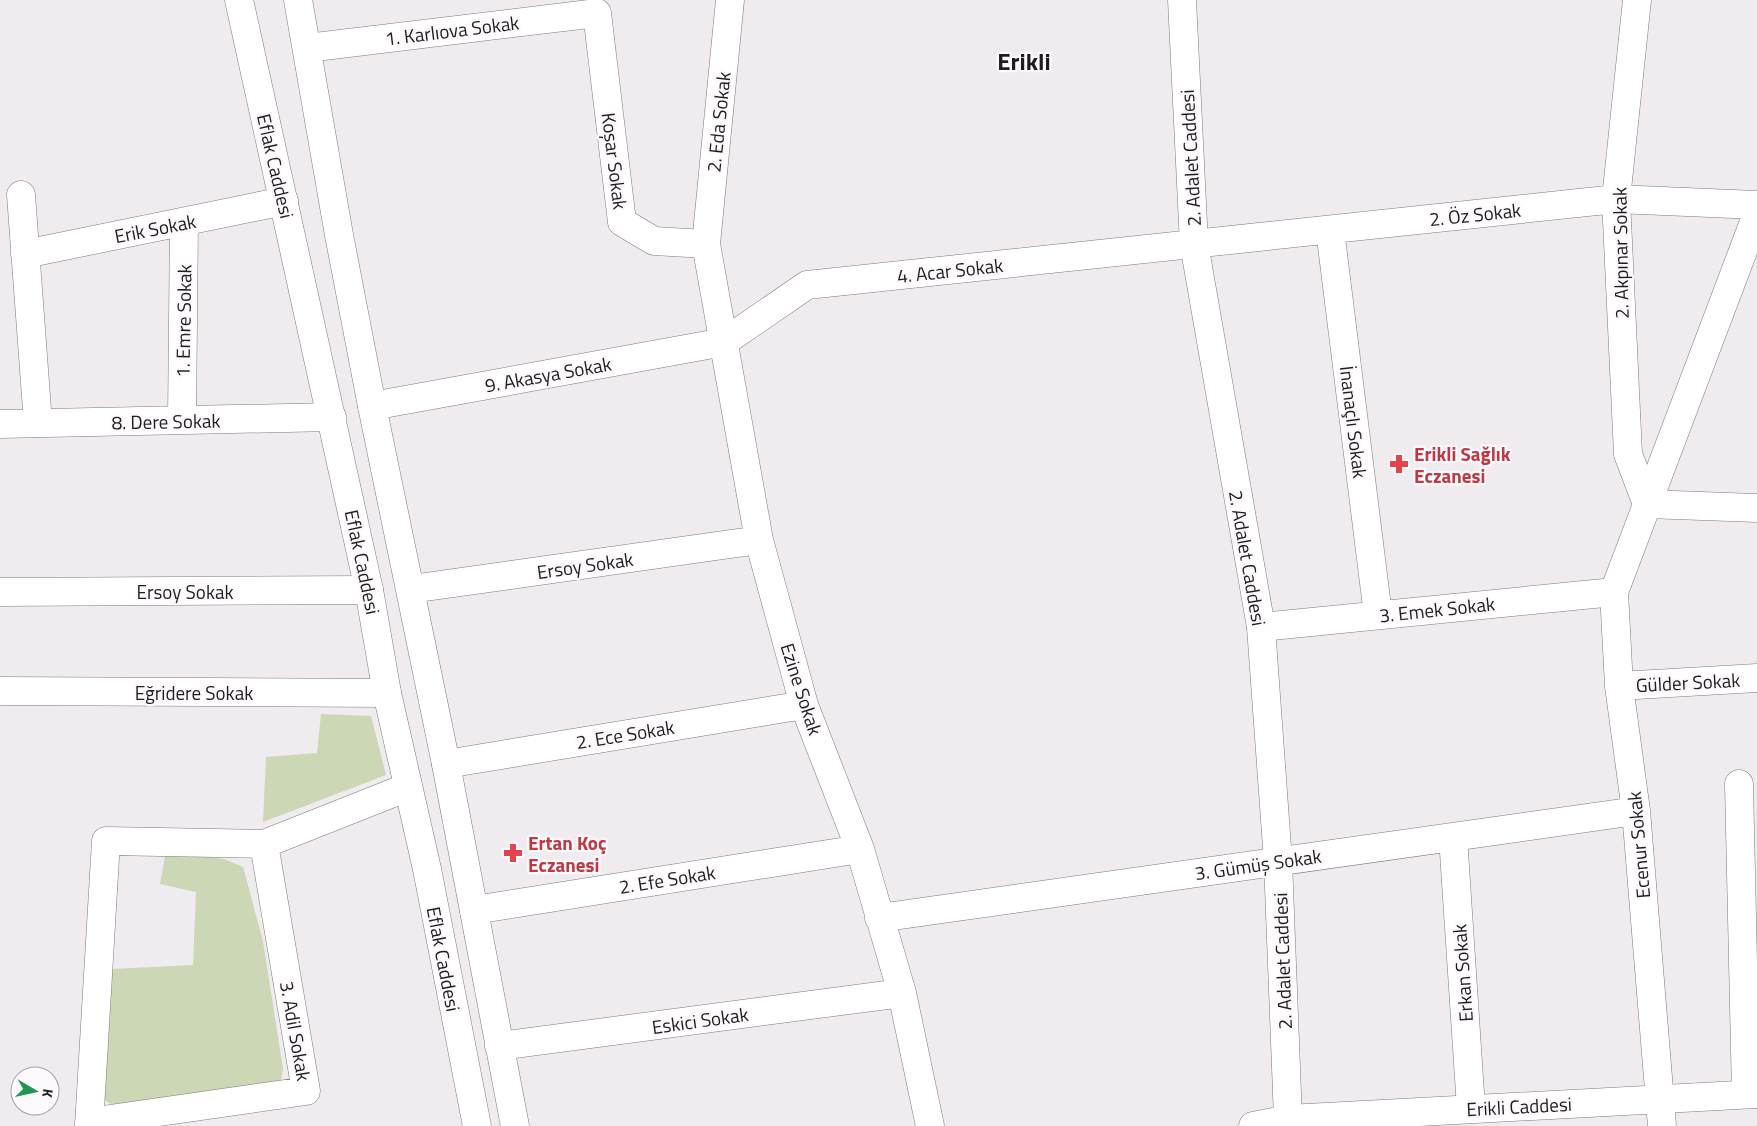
<svg xmlns="http://www.w3.org/2000/svg" width="1757" height="1126" viewBox="0 0 1757 1126" font-family="'Titillium Web',sans-serif">
<rect width="100%" height="100%" fill="#efebef"/>
<path fill="#ccd7b6" d="M321 714 371 716 386 775 263 822 266 757 317 753Z
M166 851 224 859 243 867 263 941 283 1069 280 1085 120 1109 99 1097 111 969 193 965 196 892 160 884Z"/>
<g fill="none" stroke-linecap="round" stroke-linejoin="round">
<g stroke="#7d797d" stroke-width="29">
<path id="minor" d="M730 0 706 244 759 540 804 705 860 849 902 993 930 1126
M1637 0 1616 199 1628 454 1647 504 1757 508
M307 48 597 13 622 222 654 241 706 244
M21 195 38 423
M1330 230 1378 615
M25 254 284 201
M372 406 724 342 807 285 1616 199 1757 205
M182 420 184 222
M0 424 332 417
M411 589 759 540
M0 592 369 590
M1261 627 1614 592
M1619 686 1757 678
M0 691 387 693
M446 764 804 705
M1739 784 1746 1094
M1453 837 1471 1108
M474 910 860 849
M879 918 1636 811
M499 1046 902 993
M89 1122 306 1091 264 844
M89 1126 106 841 264 844 408 787
M1662 1126 1636 811 1619 686 1614 592 1757 214"/>
</g>
<g stroke="#7d797d" stroke-width="29">
<path id="secondary" d="M1182 0 1194 244 1261 627 1278 861 1288 1119
M1253 1126 1288 1119 1757 1094"/>
</g>
<g stroke="#7d797d" stroke-width="29">
<path id="primary" d="M239 0 369 590 387 693 427 869 477 1126
M298 0 339 235 372 406 446 764 515 1126"/>
</g>
<use href="#minor" stroke="#fff" stroke-width="28"/>
<use href="#secondary" stroke="#fff" stroke-width="28"/>
<use href="#primary" stroke="#fff" stroke-width="28"/>
</g>
<defs>
<g id="pharmacy-bare" transform="scale(1.5)"><path d="M-2-6h4v4h4v4h-4v4h-4v-4h-4v-4h4Z" fill="#e0444e" stroke="#fdf9fd" stroke-width="2.5" paint-order="stroke"/></g>
</defs>
<g fill-rule="evenodd">
<use href="#pharmacy-bare" x="1399" y="464"/>
<use href="#pharmacy-bare" x="513" y="853"/>
</g>
<g text-anchor="middle" dominant-baseline="central" stroke-width="4.5" stroke-linejoin="round" paint-order="stroke">
<g font-size="19" fill="#1f1e1f" stroke="#fdf9fd">
<text transform="translate(452 30) rotate(-7)">1. Karlıova Sokak</text>
<text transform="translate(718 122) rotate(-84)">2. Eda Sokak</text>
<text transform="translate(1190 158) rotate(-93)">2. Adalet Caddesi</text>
<text transform="translate(615 161) rotate(83)">Koşar Sokak</text>
<text transform="translate(276 166) rotate(77)">Eflak Caddesi</text>
<text transform="translate(1475 214) rotate(-6)">2. Öz Sokak</text>
<text transform="translate(155 228) rotate(-11)">Erik Sokak</text>
<text transform="translate(1620 253) rotate(-91)">2. Akpınar Sokak</text>
<text transform="translate(950 270) rotate(-6)">4. Acar Sokak</text>
<text transform="translate(183 321) rotate(-89)">1. Emre Sokak</text>
<text transform="translate(548 374) rotate(-10)">9. Akasya Sokak</text>
<text transform="translate(166 421) rotate(-1)">8. Dere Sokak</text>
<text transform="translate(1354 422) rotate(83)">İnanaçlı Sokak</text>
<text transform="translate(1248 558) rotate(80)">2. Adalet Caddesi</text>
<text transform="translate(363 562) rotate(78)">Eflak Caddesi</text>
<text transform="translate(585 565) rotate(-8)">Ersoy Sokak</text>
<text x="185" y="591">Ersoy Sokak</text>
<text transform="translate(1437 609) rotate(-6)">3. Emek Sokak</text>
<text transform="translate(1688 682) rotate(-3)">Gülder Sokak</text>
<text transform="translate(802 689) rotate(72)">Ezine Sokak</text>
<text x="194" y="692">Eğridere Sokak</text>
<text transform="translate(625 734) rotate(-9)">2. Ece Sokak</text>
<text transform="translate(1638 845) rotate(-95)">Ecenur Sokak</text>
<text transform="translate(1258 864) rotate(-8)">3. Gümüş Sokak</text>
<text transform="translate(667 879) rotate(-9)">2. Efe Sokak</text>
<text transform="translate(444 959) rotate(79)">Eflak Caddesi</text>
<text transform="translate(1282 961) rotate(-92)">2. Adalet Caddesi</text>
<text transform="translate(1462 973) rotate(-94)">Erkan Sokak</text>
<text transform="translate(700 1020) rotate(-8)">Eskici Sokak</text>
<text transform="translate(296 1031) rotate(80)">3. Adil Sokak</text>
<text transform="translate(1519 1106) rotate(-3)">Erikli Caddesi</text>
</g>
<g font-size="19" font-weight="bold" fill="#be3a42" stroke="#fdf9fd" text-anchor="start">
<text x="1414" y="453">Erikli Sağlık<tspan x="1414" dy="22">Eczanesi</tspan></text>
<text x="528" y="842">Ertan Koç<tspan x="528" dy="22">Eczanesi</tspan></text>
</g>
<g font-size="24" font-weight="bold" fill="#1f1e1f" stroke="#fdf9fd">
<text x="1024" y="61">Erikli</text>
</g>
</g>
<g transform="translate(35 1091) rotate(99)"><circle r="24" fill="#fdf9fd" stroke="#a4a1a4"/>
<path d="M0-4L9 19L0 12L-9 19Z" fill="#209652"/>
<text y="-8" font-size="14" font-weight="bold" text-anchor="middle" fill="#1f1e1f">K</text>
</g>
</svg>
